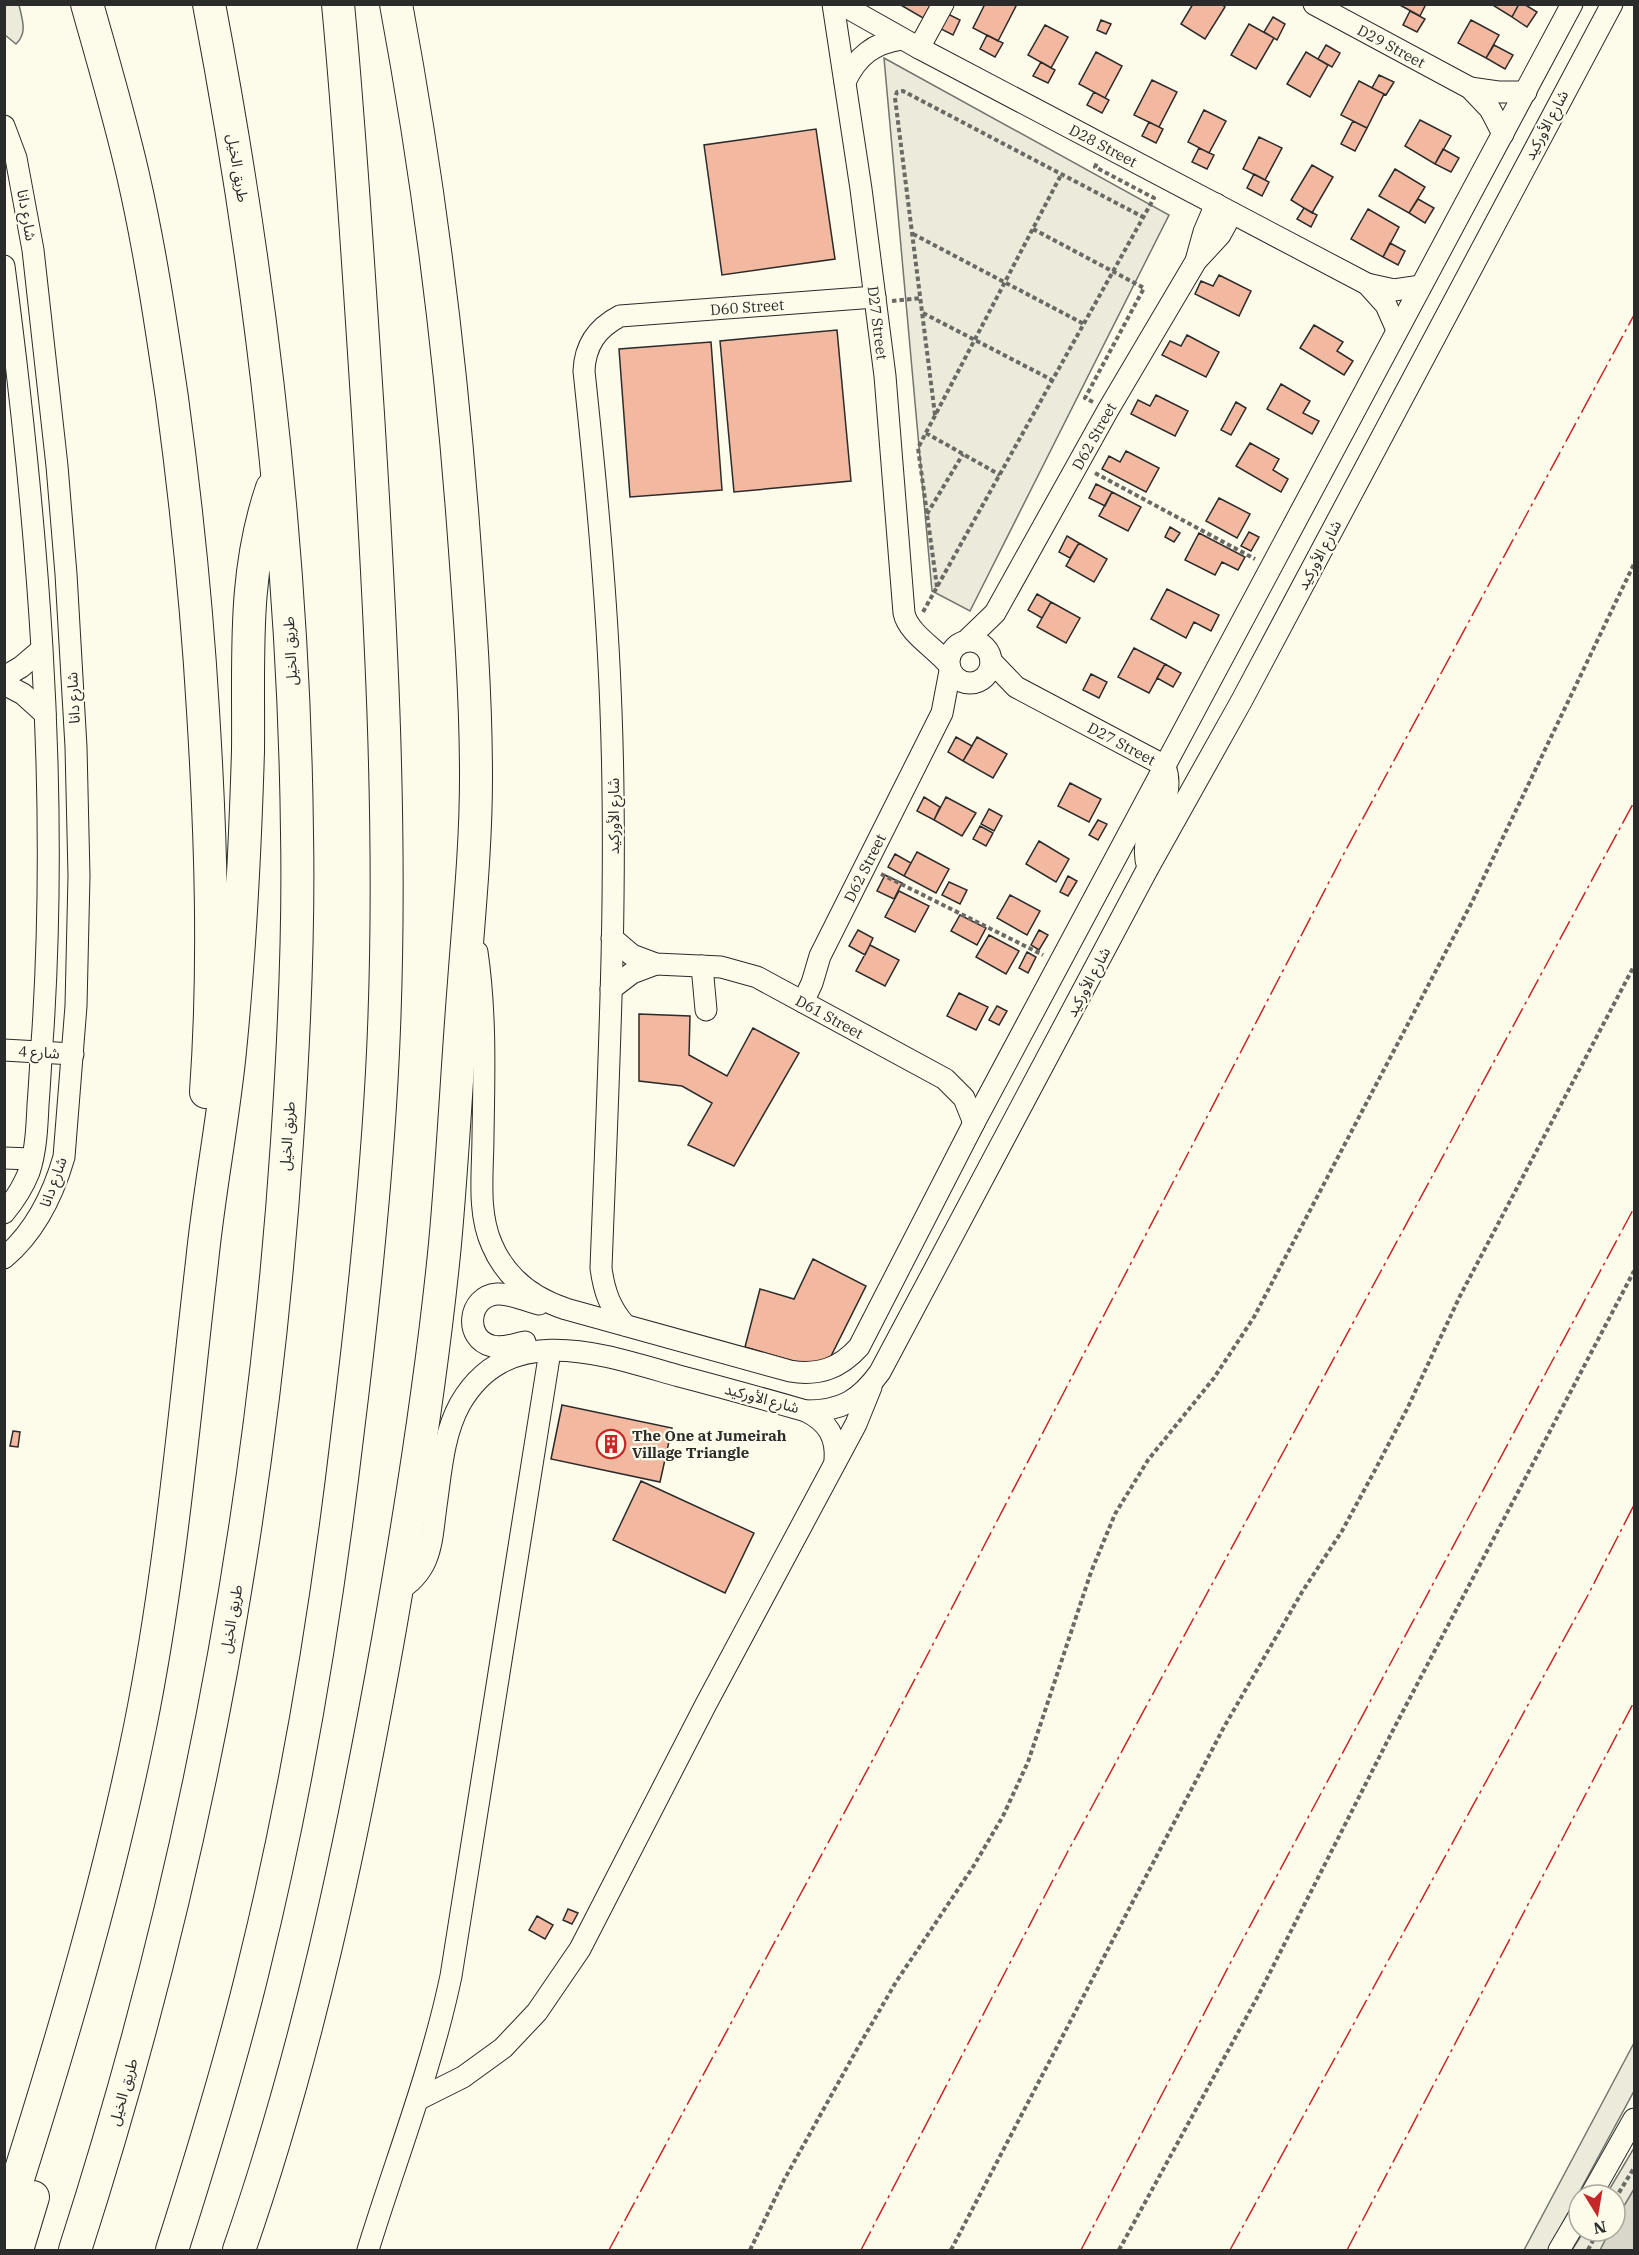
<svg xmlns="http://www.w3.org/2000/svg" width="1639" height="2255" viewBox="0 0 1639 2255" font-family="'IBM Plex Serif','Noto Sans Arabic',serif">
<rect width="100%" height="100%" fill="#fdfbea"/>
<path fill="#ecebdb" stroke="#74746e" stroke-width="1.5" d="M4 5H19C22 19 28 33 16 44L5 35Z
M884 58 1169 215 970 611 932 591Z
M1634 2043V2091L1548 2250H1524Z
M1634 2148V2250H1572L1584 2231H1615V2195H1606Z"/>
<path fill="#d8d7c9" stroke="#74746e" stroke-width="1.5" d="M1634 2189V2250H1600L1610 2231H1615V2221Z"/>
<path fill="#f2b8a0" stroke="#2b2b2b" stroke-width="1.5" d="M899 4H931L923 18Z
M985 4H1012L1016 6 998 41 973 28Z
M1193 4H1221L1225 7 1205 39 1181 24Z
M1398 4H1426L1420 16Z
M1491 4H1519L1512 17Z
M1519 4H1524L1537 12 1527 27 1512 17Z
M1410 11 1425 19 1417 32 1403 25Z
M946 13 960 20 953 35 939 28Z
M1273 17 1285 24 1277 40 1264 32Z
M1101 20 1111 24 1106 34 1097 30Z
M1471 20 1499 35 1486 58 1458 43Z
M1249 24 1274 38 1256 69 1231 55Z
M1045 25 1068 37 1051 68 1028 55Z
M987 35 1003 43 995 57 980 49Z
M1326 45 1340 53 1332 67 1318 59Z
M1494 45 1513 55 1505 69 1486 58Z
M1096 52 1122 66 1105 98 1079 84Z
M1306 52 1328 65 1310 97 1287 84Z
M1041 62 1055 70 1048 83 1033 76Z
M1379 75 1394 82 1386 95 1372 88Z
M1152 80 1177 92 1159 127 1134 115Z
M1359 81 1384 94 1367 128 1341 115Z
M1094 92 1109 100 1102 113 1087 105Z
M1204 110 1226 121 1209 153 1188 142Z
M1420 120 1451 136 1435 164 1405 146Z
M1353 121 1367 128 1355 151 1341 144Z
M1149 122 1163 129 1156 143 1142 136Z
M816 129 835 259 722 275 704 145Z
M1259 137 1282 148 1265 180 1243 169Z
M1199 148 1214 155 1207 169 1192 162Z
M1443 149 1459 158 1451 172 1435 164Z
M1312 165 1333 177 1312 213 1291 200Z
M1395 169 1425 187 1409 213 1379 196Z
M1254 174 1269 182 1262 196 1247 188Z
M1418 199 1434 208 1425 223 1409 213Z
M1304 208 1317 215 1311 227 1297 219Z
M1368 209 1399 227 1383 257 1351 239Z
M1390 243 1405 251 1398 265 1383 257Z
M1219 275 1251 291 1239 316 1195 294 1201 281 1213 286Z
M1314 325 1343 342 1337 351 1353 361 1344 375 1300 348Z
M837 330 851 481 734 492 720 341Z
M1187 335 1219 352 1206 377 1162 355 1170 341 1181 346Z
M711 342 722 490 630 497 619 349Z
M1281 384 1310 401 1303 413 1319 421 1312 434 1267 409Z
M1156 395 1188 411 1175 436 1131 414 1138 400 1150 406Z
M1236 402 1246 408 1231 435 1221 430Z
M1250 443 1279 459 1273 470 1288 479 1281 492 1236 466Z
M1126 451 1159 468 1146 492 1102 469 1109 456 1120 462Z
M1096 484 1112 492 1105 506 1089 498Z
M1112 492 1141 507 1128 531 1099 516Z
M1219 498 1250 514 1237 538 1206 521Z
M1170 527 1180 533 1174 542 1165 537Z
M1249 532 1259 537 1251 551 1241 546Z
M1199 533 1245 557 1238 570 1222 562 1215 575 1185 560Z
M1067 536 1079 543 1070 558 1059 552Z
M1079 543 1107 559 1094 582 1066 566Z
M1167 589 1219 615 1211 631 1194 622 1186 638 1151 619Z
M1037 594 1051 602 1042 618 1028 610Z
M1051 602 1080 618 1066 643 1037 627Z
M1134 648 1165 664 1149 693 1118 677Z
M1165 664 1181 673 1173 687 1157 678Z
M1091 674 1107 682 1099 698 1083 690Z
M956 737 972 746 963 761 948 752Z
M977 737 1007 754 993 778 963 761Z
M1070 783 1101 799 1089 822 1058 806Z
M924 797 940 807 934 820 917 811Z
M946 797 976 813 962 836 934 820Z
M989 809 1002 816 994 831 981 824Z
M1098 820 1107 824 1098 840 1089 835Z
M980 826 993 833 986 846 973 839Z
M1039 841 1069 859 1056 882 1026 864Z
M917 852 949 869 936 893 904 876Z
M895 854 911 863 904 876 888 867Z
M885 875 902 883 894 899 877 891Z
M1068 876 1077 881 1068 896 1060 892Z
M949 882 967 890 960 904 942 895Z
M899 891 929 906 915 932 885 917Z
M1010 895 1040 911 1027 935 997 918Z
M960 915 986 928 977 945 951 931Z
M858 930 873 938 865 955 849 946Z
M1039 930 1048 935 1039 950 1031 945Z
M989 935 1019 951 1006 974 976 957Z
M870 945 899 960 885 986 856 971Z
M1027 952 1036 957 1028 973 1019 968Z
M959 993 988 1007 976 1030 947 1016Z
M997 1006 1007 1011 999 1025 989 1020Z
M639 1014 690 1016 689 1055 727 1076 753 1028 799 1053 734 1166 688 1145 712 1103 682 1086 639 1081Z
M813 1259 866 1286 824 1370 745 1347 760 1289 794 1299Z
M562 1405 672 1428 660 1482 551 1459Z
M13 1431 20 1432 18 1447 10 1446Z
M641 1481 754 1533 725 1593 613 1540Z
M568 1909 578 1913 572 1924 563 1920Z
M537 1916 553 1925 545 1939 529 1930Z"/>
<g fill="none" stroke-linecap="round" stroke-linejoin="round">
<g stroke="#2b2b2b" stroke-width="23">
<g id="minor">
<path id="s1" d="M833 4 861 189 885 376 904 613C908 633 935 648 949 665"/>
<path id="s2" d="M841 4 919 48 1367 284 1394 290 1421 286"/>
<path id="s3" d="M1314 4 1470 88 1490 109 1503 134"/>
<path d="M919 48 943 4"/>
<path d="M845 82C857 56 874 43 901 39"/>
<path d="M1470 88 1498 92H1526"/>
<path d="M4 126 16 158 33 250 57 466 66 574 76 747 79 876 76 1006 64 1157C53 1195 36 1231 4 1258"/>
<path d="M1197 257 1204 232 1216 204"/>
<path d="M4 266C37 518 59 774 43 1029 41 1054 40 1080 38 1105 37 1127 36 1151 29 1172 23 1187 14 1201 4 1213"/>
<path d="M1367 284 1386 305 1397 330"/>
<circle cx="970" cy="662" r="21"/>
<path id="s4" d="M966 641 995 613 1108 410 1196 261 1220 235 1232 213"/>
<path id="s5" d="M991 661 1016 687 1165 766C1180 809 1134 825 1148 868"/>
<path d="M4 677 21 667 41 650"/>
<path d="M4 684 23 694 45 714"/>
<path id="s6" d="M612 938 632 955 656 964 721 967 757 977 945 1079 964 1098 974 1123"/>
<path d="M477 952C486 1013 484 1075 483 1136 483 1171 477 1212 492 1245 506 1278 533 1298 566 1309L790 1371C819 1376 840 1368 859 1347L974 1123 1572 4"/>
<path d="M702 966 706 1010"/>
<path d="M611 989 632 973 656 964"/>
<path id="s7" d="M803 1002 812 983 820 956 942 713 950 671"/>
<path d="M4 1050 73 1054"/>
<path d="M4 1158 32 1159"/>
<path id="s8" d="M625 1325C610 1308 604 1291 601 1268 608 1083 618 896 611 711 607 597 596 484 584 371 585 345 597 328 620 316L875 297"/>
<path d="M525 1342C514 1344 503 1349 492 1346 463 1339 468 1296 497 1294 511 1293 526 1301 539 1304"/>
<path d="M806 1411C828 1422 837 1437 835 1461"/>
<path d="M396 1592C432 1571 431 1543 436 1506 441 1472 443 1435 460 1404 509 1319 604 1355 679 1376 721 1387 764 1399 806 1411 842 1411 860 1400 880 1372L1148 868 1242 700 1612 4"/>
<path d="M419 2099 463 2077 503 2048 537 2012 580 1949 705 1706 856 1424 871 1387"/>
<path d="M1591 2195 1634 2119"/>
<path d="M368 2250C396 2159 431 2071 451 1976L550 1351"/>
<path d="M1559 2250 1579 2216"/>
</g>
</g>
<g stroke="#2b2b2b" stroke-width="34">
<path id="highway" d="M87 4C103 61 120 118 133 175 150 249 161 324 172 398 186 502 197 607 203 711 211 838 215 965 206 1092
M4 2223C56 2060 106 1895 140 1727 171 1574 184 1417 202 1262 209 1191 223 1122 230 1051 240 951 245 851 248 751 249 660 242 575 272 488
M17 2250 33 2197
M75 2250C191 1890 262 1519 287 1142 294 1039 299 936 297 833 294 555 261 278 209 4
M172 2250C202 2156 231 2062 254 1966 297 1792 326 1616 347 1438 363 1310 377 1181 383 1052 393 840 381 626 368 414 359 278 351 141 338 4
M239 2250C308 2052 351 1847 388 1640 411 1509 432 1377 445 1244 453 1157 457 1070 464 982 469 914 476 846 476 777 476 697 470 617 464 537 451 358 429 181 396 4"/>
</g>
<path stroke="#6a6964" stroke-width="4" stroke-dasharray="4.5 3" stroke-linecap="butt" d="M1033 229 1144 288 1085 398 1093 402
M913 234 1084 324
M892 301 921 298
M923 313 1052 380
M935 415 895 98 897 92 903 91 1143 217
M926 433 1000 475
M1095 473 1255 559
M927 514 963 454
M937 587 918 448 1061 175
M923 612 1154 198 1095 167 1097 163
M881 874 1043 955
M1615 2199 1634 2168
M750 2250 784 2180 856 2051 896 1982 973 1867 1003 1816 1028 1762 1091 1572 1115 1514 1148 1460 1214 1378 1254 1317 1472 902 1634 564
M951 2250 1224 1727 1302 1592 1342 1531 1374 1472 1407 1409 1460 1296 1634 966
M1119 2250 1258 1996 1391 1734 1634 1271
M1588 2250 1598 2231"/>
<use href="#minor" stroke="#fdfbea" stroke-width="21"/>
<use href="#highway" stroke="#fdfbea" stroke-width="32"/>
<path stroke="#c62828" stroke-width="1.5" stroke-dasharray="21 4.5 3 4.5" stroke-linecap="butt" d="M609 2250 878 1750 1341 859 1634 315
M861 2250 1067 1853 1634 802
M1081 2250 1234 1956 1634 1208
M1230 2250 1588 1595 1634 1505
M1347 2250 1634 1702"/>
</g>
<defs>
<g id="building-ring" transform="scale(1.5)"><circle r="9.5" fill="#fdfbea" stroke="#c62828" stroke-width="1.5"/><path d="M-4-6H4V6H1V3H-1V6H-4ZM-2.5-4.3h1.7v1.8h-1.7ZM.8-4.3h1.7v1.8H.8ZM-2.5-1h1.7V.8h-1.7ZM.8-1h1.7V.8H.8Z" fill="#c62828"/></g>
</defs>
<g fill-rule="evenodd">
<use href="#building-ring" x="611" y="1444"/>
</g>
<g text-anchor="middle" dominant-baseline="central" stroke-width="4.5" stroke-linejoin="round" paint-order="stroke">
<g font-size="15" fill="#2b2b2b" stroke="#fdfbea">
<text stroke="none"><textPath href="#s3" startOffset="88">D29 Street</textPath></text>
<text transform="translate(1546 125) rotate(-62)">شارع الأوركيد</text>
<text stroke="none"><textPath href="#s2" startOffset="298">D28 Street</textPath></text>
<text transform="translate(238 168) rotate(81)">طريق الخيل</text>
<text transform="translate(27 215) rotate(80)">شارع دانا</text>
<text stroke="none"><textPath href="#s8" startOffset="1158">D60 Street</textPath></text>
<text stroke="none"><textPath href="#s1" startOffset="322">D27 Street</textPath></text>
<text stroke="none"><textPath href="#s4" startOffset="243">D62 Street</textPath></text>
<text transform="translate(1319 555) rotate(-62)">شارع الأوركيد</text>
<text transform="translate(290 651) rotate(-93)">طريق الخيل</text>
<text transform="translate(73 698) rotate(-93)">شارع دانا</text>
<text stroke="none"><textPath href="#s5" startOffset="156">D27 Street</textPath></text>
<text transform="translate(613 816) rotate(-90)">شارع الأوركيد</text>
<text stroke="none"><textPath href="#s7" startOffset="148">D62 Street</textPath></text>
<text transform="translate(1088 982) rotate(-62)">شارع الأوركيد</text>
<text stroke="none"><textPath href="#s6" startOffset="237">D61 Street</textPath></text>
<text transform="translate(39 1052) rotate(3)">شارع 4</text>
<text transform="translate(287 1136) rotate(-86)">طريق الخيل</text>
<text transform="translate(53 1182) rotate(-70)">شارع دانا</text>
<text transform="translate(762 1398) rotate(15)">شارع الأوركيد</text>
<text transform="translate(231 1619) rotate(-80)">طريق الخيل</text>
<text transform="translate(123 2092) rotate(-74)">طريق الخيل</text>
</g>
<g font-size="15" font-weight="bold" fill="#2b2b2b" stroke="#fdfbea" text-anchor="start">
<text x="632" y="1435">The One at Jumeirah<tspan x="632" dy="17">Village Triangle</tspan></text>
</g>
</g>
<rect width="1639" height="2255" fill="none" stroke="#2b2b2b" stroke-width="12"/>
<g transform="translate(1597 2213) rotate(169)"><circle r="28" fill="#fdfbea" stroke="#a9a89e" stroke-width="1.5"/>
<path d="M0-4.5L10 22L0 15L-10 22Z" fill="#c62828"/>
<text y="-9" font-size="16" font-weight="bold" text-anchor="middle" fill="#2b2b2b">N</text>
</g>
</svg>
